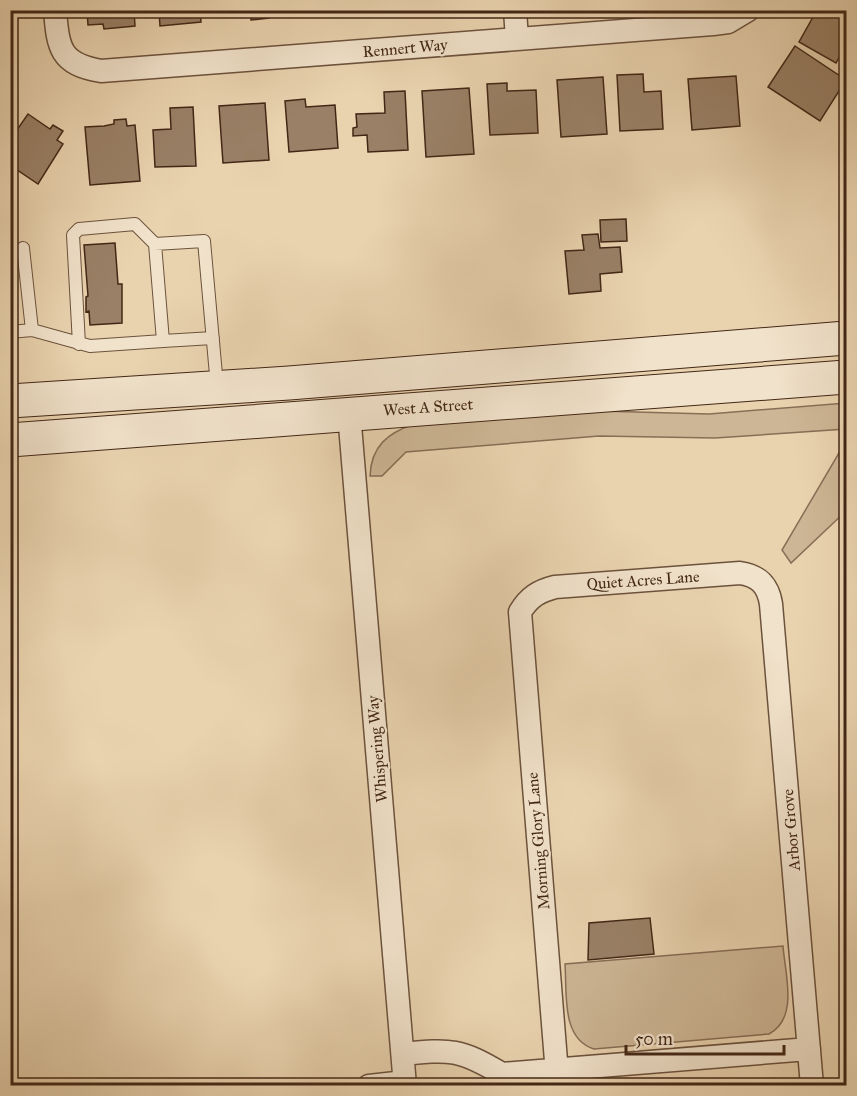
<svg xmlns="http://www.w3.org/2000/svg" width="857" height="1096" viewBox="0 0 857 1096" font-family="'IM FELL Great Primer',serif">
<rect width="100%" height="100%" fill="#e9d3af"/>
<filter id="stains"><feTurbulence type="fractalNoise" baseFrequency=".00333" numOctaves="4"/><feColorMatrix values="0 0 0 0 .2 0 0 0 0 .09 0 0 0 0 .02 0 0 0 .5 -.17"/></filter>
<radialGradient id="worn" r=".72"><stop offset=".6" stop-color="#630" stop-opacity="0"/><stop offset="1" stop-color="#630" stop-opacity=".3"/></radialGradient>
<path fill="#cdb695" stroke="#886e56" stroke-width="1.5" d="M846 403V429L715 438 599 436 406 452 382 476H370C371 446 388 433 414 424L599 411 709 414Z
M846 441V511L791 563 782 550Z
M783 946C785 974 799 1018 769 1034L594 1049C561 1039 567 993 565 964Z"/>
<path fill="#998066" stroke="#432716" stroke-width="1.5" d="M87 10H134L135 26 104 29 103 24 88 25Z
M149 10H200L201 22 160 26 159 12 150 14Z
M250 10H268L269 18 251 20Z
M283 10H309V13L283 14Z
M817 10H837L846 16V45L836 63 799 42Z
M795 46 846 80 820 121 768 87Z
M643 74 644 92 661 91 663 129 620 131 617 75Z
M736 76 740 126 692 130 688 79Z
M603 77 607 134 561 137 557 80Z
M507 83V91L536 90 538 133 490 135 487 84Z
M10 86H14L16 103H10Z
M469 88 474 154 426 157 422 91Z
M405 91 408 150 368 152 367 135 353 136V128L357 127 356 114 385 113 384 92Z
M305 99 306 107 335 105 338 148 289 152 285 101Z
M265 103 269 160 223 163 219 106Z
M193 107 196 166 155 167 153 130 171 129 170 108Z
M28 114 50 129 53 125 63 131 57 140 63 144 38 184 10 165V140Z
M126 119 127 126 135 125 140 181 90 185 85 127 104 126 114 124V120Z
M626 219 627 241 601 242 600 220Z
M598 234 600 248 620 247 622 272 600 274 601 291 569 294 565 251 584 250 582 235Z
M115 243 118 284H122V323L90 325 89 311 86 312V297L88 296 84 245Z
M650 918 654 954 588 960 589 923Z"/>
<g fill="none" stroke-linecap="round" stroke-linejoin="round">
<g stroke="#6c523c" stroke-width="14">
<path id="service" d="M23 248 32 330 90 346 163 341
M10 332 32 330
M213 338 163 341 155 244 204 241 217 386
M79 344 73 235 79 229 135 224 155 244"/>
</g>
<g stroke="#6c523c" stroke-width="25">
<path id="minor" d="M55 10C58 48 60 64 101 71L713 24 728 22 748 10
M515 10 517 39
M349 413 405 1086
M403 1054C451 1049 460 1049 502 1074L809 1049
M369 1086 405 1082
M558 1086 520 612C529 597 539 591 555 587L740 573C759 576 768 585 771 604L812 1086"/>
</g>
<g stroke="#432716" stroke-width="35">
<path id="secondary" d="M10 401 289 383 846 338
M10 440 846 377"/>
</g>
<use href="#service" stroke="#f1e2cb" stroke-width="12"/>
<use href="#minor" stroke="#f1e2cb" stroke-width="22"/>
<use href="#secondary" stroke="#f1e2cb" stroke-width="33"/>
</g>
<g text-anchor="middle" dominant-baseline="central" stroke-width="4.5" stroke-linejoin="round" paint-order="stroke">
<g font-size="16" fill="#432716" stroke="#f1e2cb">
<text transform="translate(405 48) rotate(-5)">Rennert Way</text>
<text transform="translate(428 407) rotate(-4)">West A Street</text>
<text transform="translate(643 580) rotate(-4)">Quiet Acres Lane</text>
<text transform="translate(377 749) rotate(-95)">Whispering Way</text>
<text transform="translate(791 830) rotate(-95)">Arbor Grove</text>
<text transform="translate(538 841) rotate(-95)">Morning Glory Lane</text>
</g>
</g>
<rect width="857" height="1096" fill="none" stroke="#e9d3af" stroke-width="36"/>
<rect x="12" y="12" width="833" height="1072" fill="none" stroke="#432716" stroke-width="3"/>
<rect x="18" y="18" width="821" height="1060" fill="none" stroke="#432716" stroke-width="1.5"/>
<path d="M626 1045v9h158v-9" fill="none" stroke="#432716" stroke-width="3"/>
<text x="635" y="1045" font-size="18" fill="#432716" stroke="#f1e2cb" stroke-width="4.5" paint-order="stroke">50 m</text>
<rect width="100%" height="100%" filter="url(#stains)"/>
<rect width="100%" height="100%" fill="url(#worn)"/>
</svg>
